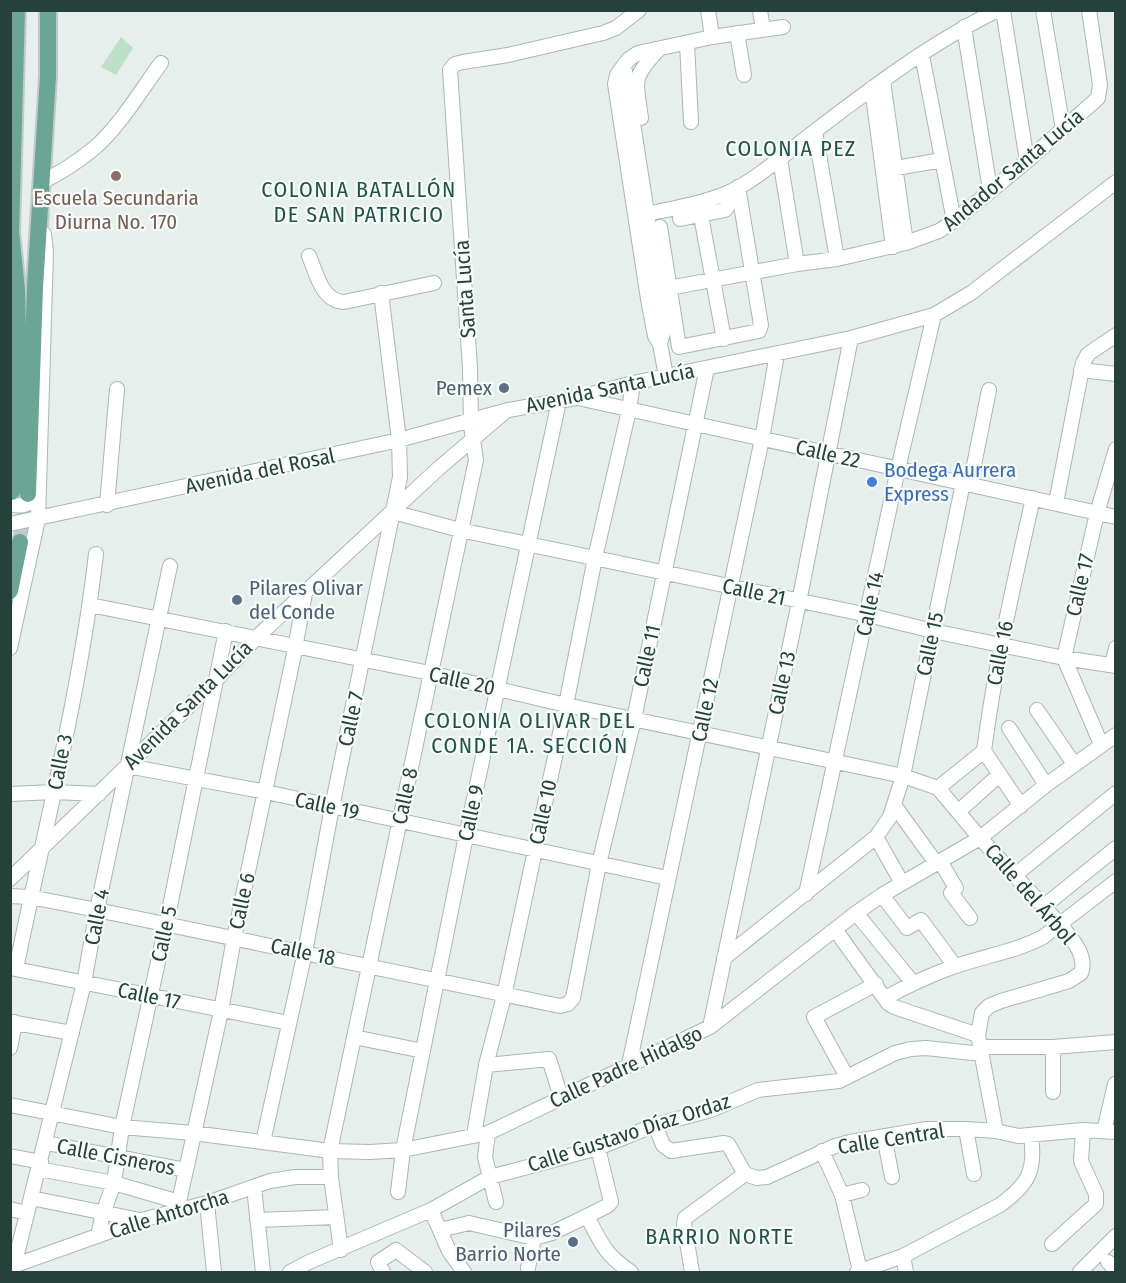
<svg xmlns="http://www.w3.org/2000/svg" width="1126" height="1283" viewBox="0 0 1126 1283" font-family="'Fira Sans Condensed',sans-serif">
<rect width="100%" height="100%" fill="#e6efeb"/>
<path fill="#bfe0c8" d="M121 37 133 48 116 75 101 67Z"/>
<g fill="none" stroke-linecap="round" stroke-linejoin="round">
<path stroke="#bfccc8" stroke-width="16" stroke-dasharray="16 8" stroke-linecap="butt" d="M20 542 28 494"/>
<g stroke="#a8b8b2" stroke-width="16">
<path id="minor" d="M708 10 712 37
M760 10 763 30
M1003 10 1027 161
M1043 10 1063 129
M964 27 990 190
M737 33 744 75
M687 43 691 122
M922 55 954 221
M624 65 647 213 663 333 660 344 666 376
M883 81 906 243
M872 88 893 247
M641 118C636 79 631 79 659 49
M815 131 837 259
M780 159 797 264
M885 170 942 160
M42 182C60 173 77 162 92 150 119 128 141 90 161 63
M636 216C665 210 697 205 725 194 753 183 790 150 815 131 873 87 932 42 998 10
M701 216 724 339
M680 219 725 210 728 206 726 194
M660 227 679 347 759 331 761 325 738 187
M309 256C317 275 322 301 344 302L434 283
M669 288 797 264 837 259 906 243 939 231 954 221 1027 161 1098 98 1100 85 1089 10
M660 344 655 336 648 299 615 84 617 75 624 65 629 59 638 53 712 37 783 27
M1081 370 1116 374
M578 398 1116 517
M970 485 989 390
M1056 503 1083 363 1088 354 1116 335
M10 504C22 508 32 504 39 493
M107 505 117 389
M393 512 460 530 868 615 933 631 1064 658 1116 666
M10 524 399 440 508 410 576 398 633 383 851 338 934 315 971 293 1116 182
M90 605 430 673 566 705 903 776 938 788 980 838 1060 924C1070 937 1088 955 1081 973L1069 981 1001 1001 989 1006 982 1013 978 1035 996 1131
M10 648 38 519 46 252 44 234
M1112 665 1116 648
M1037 710 1074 764
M1009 728 1046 785
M1101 744 1064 658 1097 513 1116 449
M984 751 1021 806
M128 766 266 792 667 878
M938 788 984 751C995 666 1014 582 1033 498
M10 794 54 792 99 794
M894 805 936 863
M959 811 999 775
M876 837 902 883
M940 861 956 888 951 893 970 918
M1015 875 1116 793
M10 879 216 680 257 637 439 468 506 411
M806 894 898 469 934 315
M882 895 907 928 921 920 955 966
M10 896 30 897 97 910 560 1006 568 1004 573 998 599 864 634 719 707 368
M1043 907 1116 848
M856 913 913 983
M839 935 888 1003 894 1007 978 1035
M724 958 876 837 890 817 903 776 963 483
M10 968 289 1023
M16 969C44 831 80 694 96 554
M885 998C907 986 930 975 953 967 983 956 1015 952 1043 937L1116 881
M10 1022 72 1033
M710 1027 799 602 851 338
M354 1037 423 1051
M980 1047H1053L1116 1042
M10 1048 15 1022
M486 1065 549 1059 561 1097
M629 1065 762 439 777 354
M847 1077 814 1017 876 984
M1053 1092V1047
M10 1105 122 1127 193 1133 330 1151 370 1152 403 1150 488 1133 710 1027 856 913 882 895 980 838 1046 785 1116 735
M655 1125 663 1145 671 1151 724 1143 728 1144 745 1174
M966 1129 974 1174
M1104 1131 1115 1084
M488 1133 485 1157 496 1202
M474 1135 486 1065 504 996 566 705 595 558 629 410 633 383
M884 1136 892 1177
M263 1142 305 952 332 807 400 477 399 440 381 293
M46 1143 186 1170
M598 1148 611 1202 607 1206 587 1216C601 1243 605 1255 631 1272
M822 1151 842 1195 860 1271
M10 1156 41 1162
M39 1169 114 1183 179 1202
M745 1174 757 1178 767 1177 835 1146 850 1142 927 1129H966L996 1131 1018 1136 1083 1130 1116 1132
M254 1187 263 1272
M398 1192 403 1150 466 836 559 401
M842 1195 862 1190
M31 1198 140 1220
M207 1203 214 1272
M10 1209 27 1213
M182 1210 179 1202 221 1011 234 938 294 654 305 593
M431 1210 449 1251 464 1272
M257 1220 336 1217
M440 1230 469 1223 534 1238 552 1233 587 1216
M98 1236 103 1213 114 1183 122 1127 168 916 226 631
M1052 1244 1096 1204V1194L1081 1161 1083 1130
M341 1250 331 1177 330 1151 476 460 471 426 470 368 450 70 455 64 463 62 508 55 603 33 616 28 639 10
M903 1256 906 1272
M1108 1262 1116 1270
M10 1265 14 1266 84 983 97 910 170 566
M10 1267 142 1220 207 1203 270 1181 295 1177H331
M528 1268 534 1238
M290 1272 309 1262 431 1210 490 1177 598 1148 655 1125 711 1110 758 1090 839 1081 895 1053 911 1049 926 1048 982 1054
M383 1272 378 1262 396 1250 425 1272
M692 1272 684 1224 685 1218 745 1174
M857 1272 903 1256 1000 1205C1028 1185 1036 1171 1031 1136
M1080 1272 1116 1236"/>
</g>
<g stroke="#c2cac8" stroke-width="20">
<path id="major" d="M12 492 18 337 17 290 11 232 17 10
M28 494 35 288 48 76V10
M10 591 20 542"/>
</g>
<use href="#minor" stroke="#fff" stroke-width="14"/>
<use href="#major" stroke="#6aa596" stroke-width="16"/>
</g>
<circle fill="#8d6e63" stroke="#f7fbf9" stroke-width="2" cx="116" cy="176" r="6"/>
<g fill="#5c6f8a" stroke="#f7fbf9" stroke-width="2">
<circle cx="504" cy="388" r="6"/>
<circle cx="237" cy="600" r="6"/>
<circle cx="573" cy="1242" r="6"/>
</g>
<circle fill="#3f7fe0" stroke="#f7fbf9" stroke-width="2" cx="872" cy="482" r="6"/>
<g text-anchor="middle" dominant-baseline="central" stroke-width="4.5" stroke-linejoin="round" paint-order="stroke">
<g font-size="21" fill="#24423a" stroke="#f7fbf9">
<text transform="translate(1013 170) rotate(-40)">Andador Santa Lucía</text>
<text transform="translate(465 289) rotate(-94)">Santa Lucía</text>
<text transform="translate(610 388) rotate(-12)">Avenida Santa Lucía</text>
<text transform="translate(828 454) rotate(13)">Calle 22</text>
<text transform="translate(260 471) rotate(-12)">Avenida del Rosal</text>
<text transform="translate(1080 585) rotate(-77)">Calle 17</text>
<text transform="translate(754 592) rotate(12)">Calle 21</text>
<text transform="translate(870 604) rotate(-78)">Calle 14</text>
<text transform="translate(930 644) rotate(-78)">Calle 15</text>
<text transform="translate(1000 653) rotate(-79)">Calle 16</text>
<text transform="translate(647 656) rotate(-78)">Calle 11</text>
<text transform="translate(462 681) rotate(13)">Calle 20</text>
<text transform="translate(782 683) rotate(-78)">Calle 13</text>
<text transform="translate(188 705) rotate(-45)">Avenida Santa Lucía</text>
<text transform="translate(705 710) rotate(-78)">Calle 12</text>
<text transform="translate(351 719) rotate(-78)">Calle 7</text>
<text transform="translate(60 762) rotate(-79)">Calle 3</text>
<text transform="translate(405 796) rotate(-78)">Calle 8</text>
<text transform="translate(327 806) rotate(12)">Calle 19</text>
<text transform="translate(543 812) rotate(-78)">Calle 10</text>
<text transform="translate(471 813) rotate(-78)">Calle 9</text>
<text transform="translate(1030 894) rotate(49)">Calle del Árbol</text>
<text transform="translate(242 901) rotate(-78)">Calle 6</text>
<text transform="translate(97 917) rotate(-79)">Calle 4</text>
<text transform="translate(164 934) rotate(-78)">Calle 5</text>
<text transform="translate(303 952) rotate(12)">Calle 18</text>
<text transform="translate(149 996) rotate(12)">Calle 17</text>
<text transform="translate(626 1067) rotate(-25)">Calle Padre Hidalgo</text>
<text transform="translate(629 1133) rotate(-18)">Calle Gustavo Díaz Ordaz</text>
<text transform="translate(891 1139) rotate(-9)">Calle Central</text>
<text transform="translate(116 1157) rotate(11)">Calle Cisneros</text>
<text transform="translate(169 1214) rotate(-17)">Calle Antorcha</text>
</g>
<g font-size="21" fill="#785e54" stroke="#f7fbf9">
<text x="116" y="198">Escuela Secundaria<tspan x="116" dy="24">Diurna No. 170</tspan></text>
</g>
<g font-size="21" fill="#4e5e75" stroke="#f7fbf9" text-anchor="end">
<text x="492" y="388">Pemex</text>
<text x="249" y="588" text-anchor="start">Pilares Olivar<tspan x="249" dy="24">del Conde</tspan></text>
<text x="561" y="1230">Pilares<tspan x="561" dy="24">Barrio Norte</tspan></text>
</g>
<g font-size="21" fill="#366cbe" stroke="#f7fbf9" text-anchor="start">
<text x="884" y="470">Bodega Aurrera<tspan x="884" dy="24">Express</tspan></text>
</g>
<g font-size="22" letter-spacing="1.5" fill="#1f5548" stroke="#f7fbf9">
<text x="791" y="148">COLONIA PEZ</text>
<text x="359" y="189">COLONIA BATALLÓN<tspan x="359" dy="25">DE SAN PATRICIO</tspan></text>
<text x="530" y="720">COLONIA OLIVAR DEL<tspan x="530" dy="25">CONDE 1A. SECCIÓN</tspan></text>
<text x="720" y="1236">BARRIO NORTE</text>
</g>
</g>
<rect width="1126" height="1283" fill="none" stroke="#24423a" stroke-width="24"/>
</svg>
